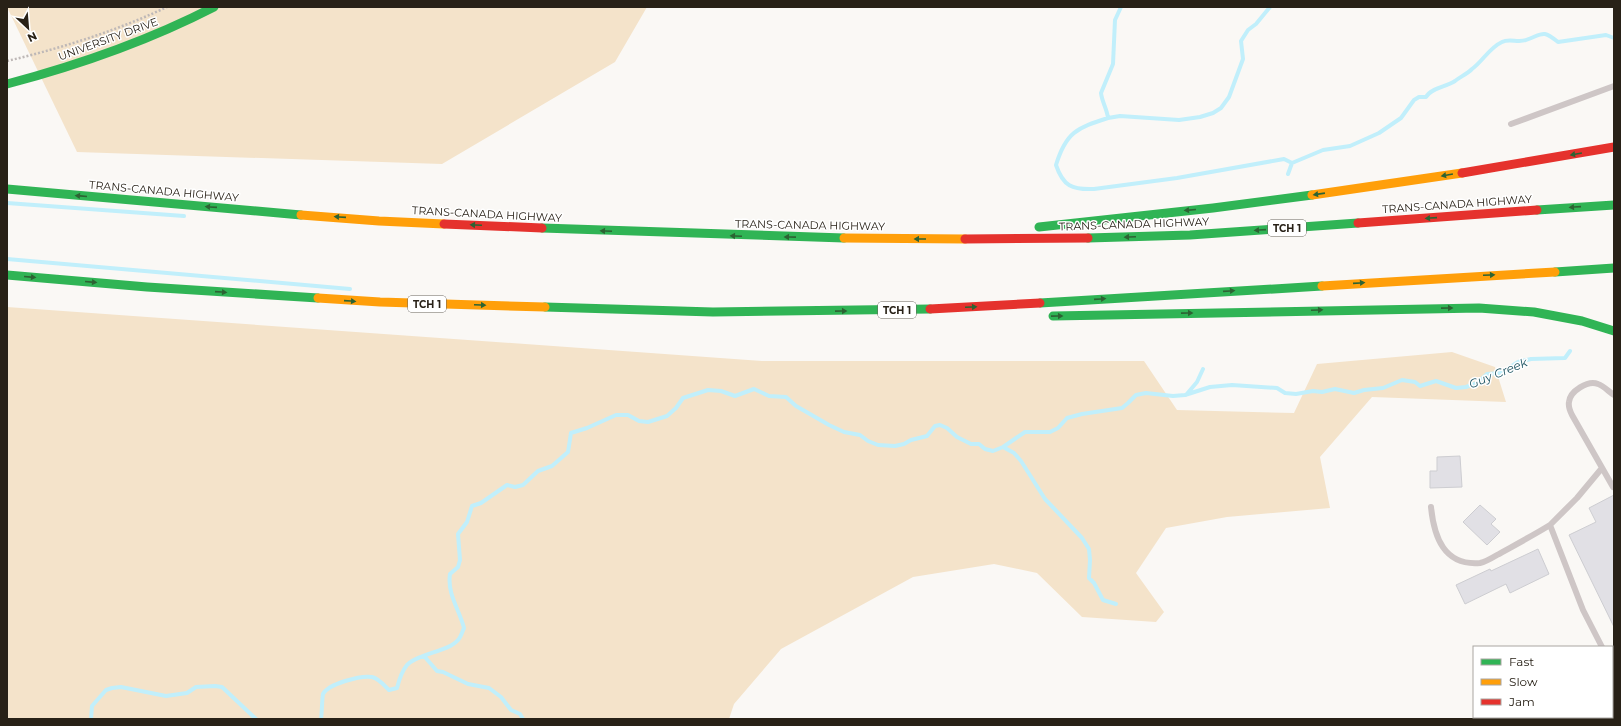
<svg xmlns="http://www.w3.org/2000/svg" width="1621" height="726" viewBox="0 0 1621 726" font-family="Montserrat,sans-serif">
<rect width="100%" height="100%" fill="#faf8f5"/>
<path fill="#f4e3ca" d="M7 7H647L615 62 442 164 77 152Z
M7 307 762 361H1144L1177 410 1294 413 1317 364 1452 352 1495 367 1506 402 1372 397 1320 457 1330 508 1227 517 1166 528 1136 573 1164 612 1156 622 1082 617 1037 573 994 564 913 577 781 649 734 704 729 719H7Z"/>
<g fill="none" stroke-linecap="round" stroke-linejoin="round">
<path stroke="#c1effb" stroke-width="4" d="M1121 7 1115 20 1113 64 1101 93C1102 102 1107 109 1108 118 1077 128 1066 132 1056 165 1063 186 1072 190 1094 189L1177 178 1284 159 1292 163
M1108 118 1120 116 1179 120 1200 117 1213 113 1221 108 1229 97 1243 59 1241 41 1248 30 1256 24 1270 7
M1288 174 1292 163 1323 150 1350 146 1379 133 1401 118 1414 100 1419 97H1426C1431 88 1446 87 1455 81 1460 77 1467 74 1472 69 1483 61 1489 48 1502 42 1509 38 1518 43 1526 40 1543 34 1542 29 1558 42L1606 35 1614 38
M7 203 184 216
M7 259 350 289
M1186 395 1197 382 1203 369
M1003 447 1014 453 1021 461 1045 499 1082 538 1089 549 1090 560 1089 578 1094 583 1103 600 1116 604
M424 656 437 671 443 672 468 684 489 688 501 697 511 710 520 714 523 719
M91 719 92 706 106 690 112 688 121 687 166 696 187 693 196 687 215 686 222 687 256 719
M321 719C322 713 322 698 323 694 328 684 361 675 372 677 378 678 384 685 389 690L397 688C399 680 402 671 407 665 419 653 448 652 458 640 461 637 462 632 464 628 459 609 447 594 450 574L458 567 460 560 458 534 467 522 472 506 481 503 507 485 515 487 523 485 538 471 552 466 568 452 571 433 587 428 616 415H628L639 421 648 422 667 416 676 408 683 398 708 390 721 391 735 396 754 389 769 396 786 397 796 406 829 425 844 432 860 435 868 441 878 445 895 446 904 444 911 440 927 436 935 426 940 425 947 428 957 437 971 444H979L985 449 993 451 1003 447 1025 432H1050L1058 428 1067 418 1082 414 1122 408 1128 403 1136 395 1146 393 1173 396 1185 395 1210 387 1232 385 1277 388 1285 393 1296 394 1313 391 1322 392 1335 389 1354 393 1364 390 1383 388 1402 380 1415 382 1420 386 1436 381 1456 388 1466 387 1477 383 1487 374 1501 373 1518 362 1531 359 1565 358 1570 351"/>
</g>
<path fill="#e1e0e5" stroke="#cdcdd1" d="M1460 456 1462 487 1430 488V471H1437V457Z
M1614 495V627L1569 535 1596 522 1589 508Z
M1480 505 1496 519 1491 524 1500 532 1487 545 1463 522Z
M1538 549 1549 574 1510 593 1506 584 1465 604 1456 585 1490 569 1491 571Z"/>
<g fill="none" stroke-linecap="round" stroke-linejoin="round">
<path stroke="#beb8b7" stroke-width="2.5" stroke-dasharray="2 2" stroke-linecap="butt" d="M7 61C62 48 116 31 167 7"/>
<path stroke="#cec6c6" stroke-width="6" d="M1511 124 1614 86
M1613 487 1572 415C1570 411 1568 407 1569 402 1570 391 1588 380 1598 384 1604 386 1609 392 1614 395
M1431 507C1434 537 1444 566 1480 563 1485 562 1492 558 1497 555 1515 545 1532 536 1550 525
M1602 647 1583 610 1550 525 1577 498 1602 468"/>
<path stroke="#30b455" stroke-width="9" d="M7 84C79 65 148 41 214 7
M7 189 301 215
M1537 210 1614 205
M1039 227 1213 208 1312 195
M542 228 844 238
M1088 238 1190 235 1358 223
M1555 272 1614 268
M7 275 147 287 318 298
M1040 303 1322 286
M545 307 713 312 930 309
M1053 316 1479 308 1534 312 1582 321 1614 331"/>
<path stroke="#ff9f0a" stroke-width="9" d="M1312 195 1462 173
M301 215 379 221 444 224
M844 238 965 239
M1322 286 1555 272
M318 298 380 302 545 307"/>
<path stroke="#e5322d" stroke-width="9" d="M1462 173 1614 147
M1358 223 1537 210
M444 224 542 228
M965 239 1088 238
M930 309 1040 303"/>
</g>
<defs><path id="oneway-solid" d="M-6-.8H1V-3.2L6.5 0L1 3.2V.8H-6Z"/></defs>
<g fill="#2c6333">
<use href="#oneway-solid" transform="translate(1576 154) rotate(170)"/>
<use href="#oneway-solid" transform="translate(1447 175) rotate(170)"/>
<use href="#oneway-solid" transform="translate(1319 194) rotate(172)"/>
<use href="#oneway-solid" transform="translate(81 196) rotate(-175)"/>
<use href="#oneway-solid" transform="translate(211 207) rotate(-176)"/>
<use href="#oneway-solid" transform="translate(1575 207) rotate(176)"/>
<use href="#oneway-solid" transform="translate(1190 210) rotate(175)"/>
<use href="#oneway-solid" transform="translate(340 217) rotate(-176)"/>
<use href="#oneway-solid" transform="translate(1431 218) rotate(176)"/>
<use href="#oneway-solid" transform="translate(476 225) rotate(-177)"/>
<use href="#oneway-solid" transform="translate(1260 230) rotate(176)"/>
<use href="#oneway-solid" transform="translate(606 231) rotate(-178)"/>
<use href="#oneway-solid" transform="translate(736 236) rotate(-178)"/>
<use href="#oneway-solid" transform="translate(790 237) rotate(-179)"/>
<use href="#oneway-solid" transform="translate(1130 237) rotate(178)"/>
<use href="#oneway-solid" transform="translate(920 239) rotate(180)"/>
<use href="#oneway-solid" transform="translate(1489 275) rotate(-3)"/>
<use href="#oneway-solid" transform="translate(30 277) rotate(5)"/>
<use href="#oneway-solid" transform="translate(91 282) rotate(5)"/>
<use href="#oneway-solid" transform="translate(1359 283) rotate(-4)"/>
<use href="#oneway-solid" transform="translate(1229 291) rotate(-4)"/>
<use href="#oneway-solid" transform="translate(221 292) rotate(4)"/>
<use href="#oneway-solid" transform="translate(1100 299) rotate(-4)"/>
<use href="#oneway-solid" transform="translate(350 301) rotate(4)"/>
<use href="#oneway-solid" transform="translate(480 305) rotate(2)"/>
<use href="#oneway-solid" transform="translate(971 307) rotate(-3)"/>
<use href="#oneway-solid" transform="translate(1447 308) rotate(-1)"/>
<use href="#oneway-solid" transform="translate(1317 310) rotate(-2)"/>
<use href="#oneway-solid" transform="translate(841 311) rotate(-1)"/>
<use href="#oneway-solid" transform="translate(1187 313) rotate(-1)"/>
<use href="#oneway-solid" transform="translate(1057 316) rotate(-1)"/>
</g>
<g text-anchor="middle" dominant-baseline="central" stroke-width="3" stroke-linejoin="round" paint-order="stroke">
<g fill="#fff" stroke="#68645d" stroke-width="1">
<rect x="1268" y="220" width="38" height="16" rx="3"/>
<rect x="408" y="296" width="38" height="16" rx="3"/>
<rect x="878" y="302" width="38" height="16" rx="3"/>
</g>
<g font-size="10" font-weight="bold" fill="#282117">
<text x="1287" y="228">TCH 1</text>
<text x="427" y="304">TCH 1</text>
<text x="897" y="310">TCH 1</text>
</g>
<g font-size="11" fill="#282117" stroke="#fff">
<text transform="translate(108 39) rotate(-20)">UNIVERSITY DRIVE</text>
<text transform="translate(164 191) rotate(5)">TRANS-CANADA HIGHWAY</text>
<text transform="translate(1457 204) rotate(-4)">TRANS-CANADA HIGHWAY</text>
<text transform="translate(487 214) rotate(3)">TRANS-CANADA HIGHWAY</text>
<text transform="translate(1134 224) rotate(-2)">TRANS-CANADA HIGHWAY</text>
<text transform="translate(810 225) rotate(1)">TRANS-CANADA HIGHWAY</text>
</g>
<g font-size="12" font-style="italic" fill="#1e5563" stroke="#fff">
<text transform="translate(1498 373) rotate(-22)">Guy Creek</text>
</g>
</g>
<rect width="1621" height="726" fill="none" stroke="#282117" stroke-width="16"/>
<rect x="1473" y="646" width="140" height="72" fill="#ffffff" stroke="#a9a6a2"/>
<rect x="1481" y="659" width="20" height="6" fill="#30b455" stroke="#a9a6a2"/>
<text x="1509" y="666" font-size="12" fill="#282117">Fast</text>
<rect x="1481" y="679" width="20" height="6" fill="#ff9f0a" stroke="#a9a6a2"/>
<text x="1509" y="686" font-size="12" fill="#282117">Slow</text>
<rect x="1481" y="699" width="20" height="6" fill="#e5322d" stroke="#a9a6a2"/>
<text x="1509" y="706" font-size="12" fill="#282117">Jam</text>
<g transform="translate(28 28) rotate(154)" stroke="#ffffff" stroke-width="3" paint-order="stroke">
<path d="M0-3L7 15L0 10L-7 15Z" fill="#282117"/>
<text y="-6" font-size="11" font-weight="bold" text-anchor="middle" fill="#282117">N</text>
</g>
</svg>
